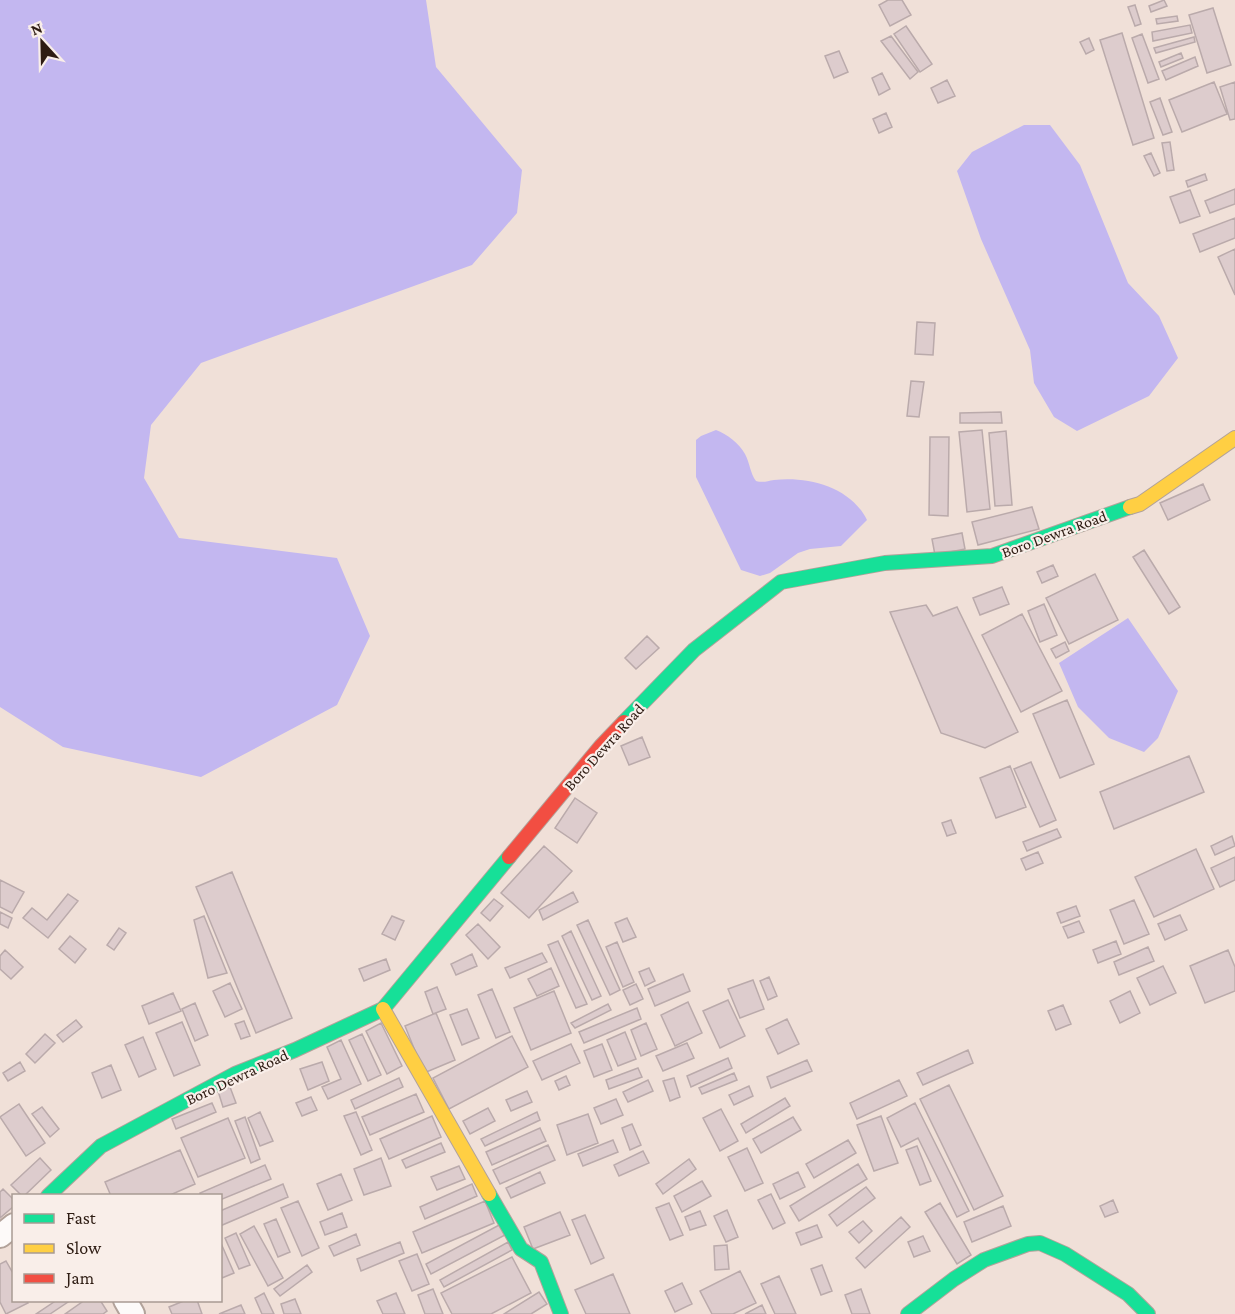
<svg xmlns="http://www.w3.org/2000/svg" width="1235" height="1314" viewBox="0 0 1235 1314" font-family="'Crimson Pro',serif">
<rect width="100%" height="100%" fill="#f0e0d8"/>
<path fill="#c3b7f0" d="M0 0H426L436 67 522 170 517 213 472 265 201 363 151 425 144 478 179 538 337 558 370 636 337 705 201 777 63 747 0 707Z
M1024 125H1050L1080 165 1128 283 1159 316 1178 358 1149 396 1077 431 1054 417 1034 383 1030 350 981 239 957 171 972 152Z
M716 430C727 434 739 443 745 454 750 463 750 473 756 481 764 483 767 481 774 480 808 476 851 487 867 520L841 546 810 549 798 553 770 573 760 576 741 570 696 477V440L701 436Z
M1128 618 1178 691 1158 738 1144 752 1109 738 1078 707 1059 663Z"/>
<path fill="#ddcccd" stroke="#baaaab" stroke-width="1.5" d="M888 0H902L911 15 890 26 879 5Z
M1164 0 1167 6 1151 12 1149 6Z
M1135 5 1141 24 1135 26 1128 7Z
M1213 8 1231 65 1207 73 1189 15Z
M1177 16 1178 21 1157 24 1156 19Z
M1190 25 1192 33 1153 41 1152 32Z
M906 26 932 64 920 72 894 34Z
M1122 33 1154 138 1133 145 1100 40Z
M1142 34 1159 79 1148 83 1132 38Z
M891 36 918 72 910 79 881 41Z
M1194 37 1195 42 1156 53 1154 48Z
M1089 38 1094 50 1086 54 1080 42Z
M839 51 848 72 834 78 825 56Z
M1181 53 1183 58 1161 67 1159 62Z
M1195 57 1198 66 1166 80 1162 71Z
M882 73 890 89 879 95 872 78Z
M947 80 955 96 938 103 931 88Z
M1214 82 1227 114 1182 132 1169 100Z
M1235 82V119L1230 120 1220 87Z
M1160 98 1172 132 1163 135 1150 102Z
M886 113 892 127 879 133 873 119Z
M1170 142 1174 170 1167 171 1162 143Z
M1151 153 1160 173 1154 176 1144 156Z
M1205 174 1207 180 1188 187 1186 181Z
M1235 189V204L1210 213 1205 201Z
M1190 190 1200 216 1180 223 1170 197Z
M1235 218V238L1200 252 1193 234Z
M1235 249V295L1218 257Z
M917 322 935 323 933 355 915 354Z
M911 381 924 382 919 417 907 416Z
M1001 412 1002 423H960V413Z
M982 430 990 509 967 512 959 432Z
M1006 431 1012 505 995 506 989 433Z
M930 437H949L948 516 929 515Z
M1203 484 1210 500 1168 520 1160 503Z
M1032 507 1039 529 978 545 972 522Z
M962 533 965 549 935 555 932 539Z
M1144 550 1180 607 1169 614 1133 557Z
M1053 565 1058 576 1042 583 1037 572Z
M1095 574 1118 620 1069 644 1046 598Z
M1002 587 1009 604 980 615 973 598Z
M1044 604 1057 635 1040 642 1028 611Z
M926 605 933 616 957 607 1018 732 985 748 941 733 890 612Z
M1022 614 1062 691 1021 712 982 635Z
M647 636 659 648 636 669 625 658Z
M1065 642 1069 651 1056 658 1051 649Z
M1067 700 1094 764 1060 778 1033 714Z
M642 737 650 757 629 765 621 746Z
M1189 756 1204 792 1114 829 1100 792Z
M1031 762 1056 820 1040 827 1014 769Z
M1010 766 1026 807 996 818 980 778Z
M575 798 597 813 577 843 555 828Z
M951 820 956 833 947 836 942 823Z
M1057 829 1061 837 1027 851 1023 842Z
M1232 836 1235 846 1215 855 1211 846Z
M544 846 572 871 529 918 501 893Z
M1196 849 1214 889 1154 917 1135 877Z
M1038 852 1043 863 1026 870 1021 859Z
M1235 857V880L1220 887 1211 868Z
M232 872 292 1018 256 1033 196 887Z
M0 880 24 892 12 913 0 907Z
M573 892 578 902 543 920 539 910Z
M68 894 78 901 48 938 23 918 32 908 47 920Z
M494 899 503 906 490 921 481 913Z
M1134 900 1149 934 1124 944 1110 910Z
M1076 906 1080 916 1061 923 1057 913Z
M0 912 12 918 8 928 0 924Z
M1180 915 1187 930 1165 940 1158 924Z
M204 916 227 973 208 978 194 920Z
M392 916 404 921 395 940 382 934Z
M627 918 636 937 623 942 615 923Z
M588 920 620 990 610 995 577 925Z
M1079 921 1084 932 1068 938 1063 927Z
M478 924 500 947 488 959 466 935Z
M119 928 126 933 114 950 107 945Z
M571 931 601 996 592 1000 562 936Z
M70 936 86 949 75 963 59 949Z
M558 941 587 1004 576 1008 548 945Z
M1116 941 1121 954 1098 963 1093 950Z
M617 942 634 982 623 987 606 947Z
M1148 947 1154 961 1119 975 1114 962Z
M5 950 23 967 11 979 0 969V956Z
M1228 950 1235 967V991L1205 1003 1190 966Z
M542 953 547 962 510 978 505 968Z
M472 954 477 966 456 975 451 964Z
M386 959 390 970 364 981 359 969Z
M1163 966 1176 993 1150 1005 1137 978Z
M551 968 559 986 537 996 528 979Z
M649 968 655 981 645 986 639 972Z
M683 974 690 991 655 1006 648 989Z
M769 977 777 996 768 1000 760 981Z
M753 980 764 1009 740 1018 728 989Z
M230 983 242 1009 225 1017 213 991Z
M636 984 643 999 630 1005 623 990Z
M437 987 446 1009 433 1014 425 992Z
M492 989 510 1032 496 1038 478 995Z
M554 991 571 1033 531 1050 514 1008Z
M1130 991 1140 1013 1120 1023 1110 1001Z
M173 993 181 1011 149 1024 142 1006Z
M728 1000 745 1036 720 1048 703 1011Z
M688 1002 702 1033 675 1046 661 1015Z
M195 1003 208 1035 195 1041 182 1009Z
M608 1004 611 1010 575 1028 571 1023Z
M1063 1005 1071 1024 1056 1030 1048 1011Z
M637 1008 641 1019 584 1043 579 1032Z
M467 1009 479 1038 462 1045 450 1015Z
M436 1013 455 1060 424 1073 405 1026Z
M787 1019 799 1044 778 1054 766 1029Z
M76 1020 82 1027 63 1042 57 1035Z
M244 1021 250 1036 241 1039 235 1024Z
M182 1022 200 1065 174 1076 156 1033Z
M381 1023 402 1066 387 1074 366 1031Z
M646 1023 657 1049 641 1056 631 1030Z
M625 1032 636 1059 618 1066 607 1040Z
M45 1034 55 1043 35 1063 26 1054Z
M362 1034 381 1075 368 1081 349 1040Z
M512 1036 528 1067 449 1109 433 1078Z
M143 1037 156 1069 139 1077 125 1045Z
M341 1040 361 1084 328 1099 322 1087 341 1079 327 1047Z
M687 1043 694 1058 663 1071 656 1056Z
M571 1044 580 1063 542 1080 533 1061Z
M602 1044 612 1070 594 1077 584 1051Z
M968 1050 973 1063 923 1085 917 1073Z
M728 1058 732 1068 691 1087 687 1076Z
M807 1060 812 1071 771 1088 767 1077Z
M20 1062 25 1071 8 1081 3 1073Z
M322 1062 329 1081 308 1090 300 1069Z
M111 1065 121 1090 102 1098 92 1073Z
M638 1068 642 1077 609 1089 606 1080Z
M734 1073 737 1080 702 1094 699 1088Z
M566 1076 570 1085 559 1090 555 1081Z
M399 1078 403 1087 355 1109 351 1100Z
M674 1078 680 1097 670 1101 663 1081Z
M648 1080 653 1091 628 1102 623 1092Z
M899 1080 907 1096 857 1119 850 1103Z
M949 1085 1003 1196 974 1210 920 1099Z
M749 1086 753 1096 734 1105 729 1095Z
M230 1087 236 1103 223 1107 218 1091Z
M527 1091 532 1102 511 1111 506 1100Z
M416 1094 424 1112 370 1135 362 1117Z
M311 1097 317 1110 302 1116 296 1103Z
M785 1098 790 1106 746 1133 741 1124Z
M616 1099 623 1115 601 1124 594 1108Z
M212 1103 216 1112 176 1129 172 1119Z
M915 1103 969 1211 957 1217 918 1138 901 1147 887 1118Z
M19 1104 45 1143 26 1156 0 1117Z
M42 1107 59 1129 50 1137 32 1114Z
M488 1108 495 1121 470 1134 463 1121Z
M721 1109 738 1141 720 1151 703 1118Z
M260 1112 273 1141 260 1146 248 1118Z
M356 1112 372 1150 361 1155 344 1116Z
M537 1112 540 1120 485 1146 481 1139Z
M588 1114 598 1143 567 1155 557 1125Z
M432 1116 441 1137 389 1159 380 1139Z
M881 1116 898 1163 874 1171 857 1125Z
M245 1117 260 1159 251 1163 235 1121Z
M793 1117 801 1130 761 1153 753 1139Z
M228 1118 245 1158 198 1177 181 1138Z
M632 1124 641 1145 630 1150 622 1128Z
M540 1128 546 1141 492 1165 486 1152Z
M613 1140 618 1152 583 1166 578 1154Z
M848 1140 856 1153 814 1178 806 1164Z
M441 1143 445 1152 406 1168 402 1160Z
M548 1145 555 1160 500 1184 493 1170Z
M917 1146 931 1181 920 1185 906 1150Z
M747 1148 763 1183 745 1191 728 1157Z
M180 1150 195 1184 168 1196H111L105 1182Z
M643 1151 649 1163 619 1176 614 1165Z
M40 1158 51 1170 24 1196H22L11 1185Z
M381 1158 391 1186 364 1195 354 1169Z
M689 1159 696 1169 663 1194 656 1184Z
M858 1164 867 1179 799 1221 790 1206Z
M265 1165 271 1179 220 1200V1196H202L200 1193Z
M459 1166 465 1179 437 1190 431 1177Z
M540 1172 545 1183 511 1198 506 1188Z
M798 1172 805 1187 780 1199 773 1184Z
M341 1174 352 1200 328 1210 317 1184Z
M702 1181 711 1196 682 1212 674 1196Z
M283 1184 288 1197 220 1226V1211Z
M472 1184 477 1196 425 1219 420 1207Z
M866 1187 875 1198 837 1226 829 1215Z
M3 1189 14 1200V1206L0 1218V1192Z
M771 1194 785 1223 773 1229 758 1200Z
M1113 1200 1118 1212 1105 1217 1100 1206Z
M298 1201 319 1248 302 1256 281 1208Z
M485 1201 494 1223 422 1253 413 1232Z
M669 1203 683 1235 670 1240 656 1208Z
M940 1203 971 1255 957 1264 925 1212Z
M1003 1206 1011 1226 972 1242 964 1222Z
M727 1210 738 1237 726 1242 714 1216Z
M700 1211 706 1225 690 1230 685 1217Z
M560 1212 570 1235 533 1249 524 1227Z
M342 1213 347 1227 325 1235 320 1222Z
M585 1215 604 1258 591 1264 572 1220Z
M901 1217 910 1227 865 1268 856 1258Z
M276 1219 290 1252 278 1257 264 1224Z
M863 1221 872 1231 859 1243 849 1232Z
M501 1224 507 1234 431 1274 426 1264Z
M817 1225 822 1237 801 1245 796 1233Z
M254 1226 283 1278 268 1286 240 1234Z
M236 1233 250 1265 239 1269 225 1238Z
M356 1234 360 1245 334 1256 329 1246Z
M923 1236 930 1251 914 1257 908 1242Z
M220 1241 234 1273 222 1278 220 1273Z
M400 1242 404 1253 361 1271 357 1259Z
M508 1242 512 1250 444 1287 440 1280Z
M727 1245 729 1269 715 1270 714 1246Z
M417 1254 429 1284 412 1291 399 1261Z
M512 1257 531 1293 491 1314H452L441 1293Z
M6 1261 14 1275V1300H26L28 1303 6 1314 0 1302V1264Z
M307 1265 312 1272 280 1296 274 1289Z
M822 1265 832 1291 821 1295 811 1269Z
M740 1271 756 1303 733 1314H712L700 1291Z
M613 1274 630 1314H586L575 1290Z
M779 1276 796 1314H775L761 1284Z
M682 1283 692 1304 675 1312 665 1291Z
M433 1289 443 1314H425L418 1295Z
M861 1289 870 1314H852L845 1295Z
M539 1292 547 1304 531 1314H504Z
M264 1293 274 1314H262L255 1298Z
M396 1293 405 1314H383L377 1301Z
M295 1299 301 1314H284L281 1304Z
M57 1300H71L50 1314H36Z
M85 1300H100L107 1311 103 1314H65Z
M186 1300H197L202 1314H172L169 1307Z
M241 1305 245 1314H219Z
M762 1305 766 1314H745Z"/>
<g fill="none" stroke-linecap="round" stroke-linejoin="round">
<g stroke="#b2a29a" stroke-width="26">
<path id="street" d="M0 1236 14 1225
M125 1300 133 1314"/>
</g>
<g stroke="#b2a29a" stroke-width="16">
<path id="fast" d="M624 722 694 650 781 582 885 563 992 556 1130 507
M489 1194 521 1249 541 1262 561 1314
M48 1196 101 1146 235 1074 295 1050 383 1009 509 857
M908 1314 954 1279 984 1260 1028 1244 1040 1243 1065 1254 1128 1294 1148 1314"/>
</g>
<g stroke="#b2a29a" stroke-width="16">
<path id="slow" d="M1130 507 1140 504 1235 438
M383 1009 489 1194"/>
</g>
<g stroke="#b2a29a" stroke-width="16">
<path id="jam" d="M509 857 601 746 624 722"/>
</g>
<use href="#street" stroke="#fdfaf9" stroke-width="22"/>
<use href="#fast" stroke="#16e098" stroke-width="14"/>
<use href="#slow" stroke="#ffcf43" stroke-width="14"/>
<use href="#jam" stroke="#f24e42" stroke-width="14"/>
</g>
<g text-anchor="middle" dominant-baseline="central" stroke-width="4.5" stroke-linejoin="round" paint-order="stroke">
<g font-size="16" fill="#2e1c13" stroke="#f9eee9">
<text transform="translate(1054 534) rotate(-20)">Boro Dewra Road</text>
<text transform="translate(604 747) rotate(-48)">Boro Dewra Road</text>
<text transform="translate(237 1077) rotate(-25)">Boro Dewra Road</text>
</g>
</g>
<rect x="12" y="1194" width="210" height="108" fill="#f9eee9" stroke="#a89a93" stroke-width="1.5"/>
<rect x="24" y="1214" width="30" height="9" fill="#16e098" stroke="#a89a93" stroke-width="1.5"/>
<text x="66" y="1224" font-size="18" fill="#2e1c13">Fast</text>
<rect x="24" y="1244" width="30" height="9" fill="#ffcf43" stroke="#a89a93" stroke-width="1.5"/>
<text x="66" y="1254" font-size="18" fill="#2e1c13">Slow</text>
<rect x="24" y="1274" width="30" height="9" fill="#f24e42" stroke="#a89a93" stroke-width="1.5"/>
<text x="66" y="1284" font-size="18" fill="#2e1c13">Jam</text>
<g transform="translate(42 42) rotate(338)" stroke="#f9eee9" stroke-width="4.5" paint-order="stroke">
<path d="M0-4.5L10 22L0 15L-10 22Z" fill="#2e1c13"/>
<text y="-9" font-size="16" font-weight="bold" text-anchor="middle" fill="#2e1c13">N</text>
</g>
</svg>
